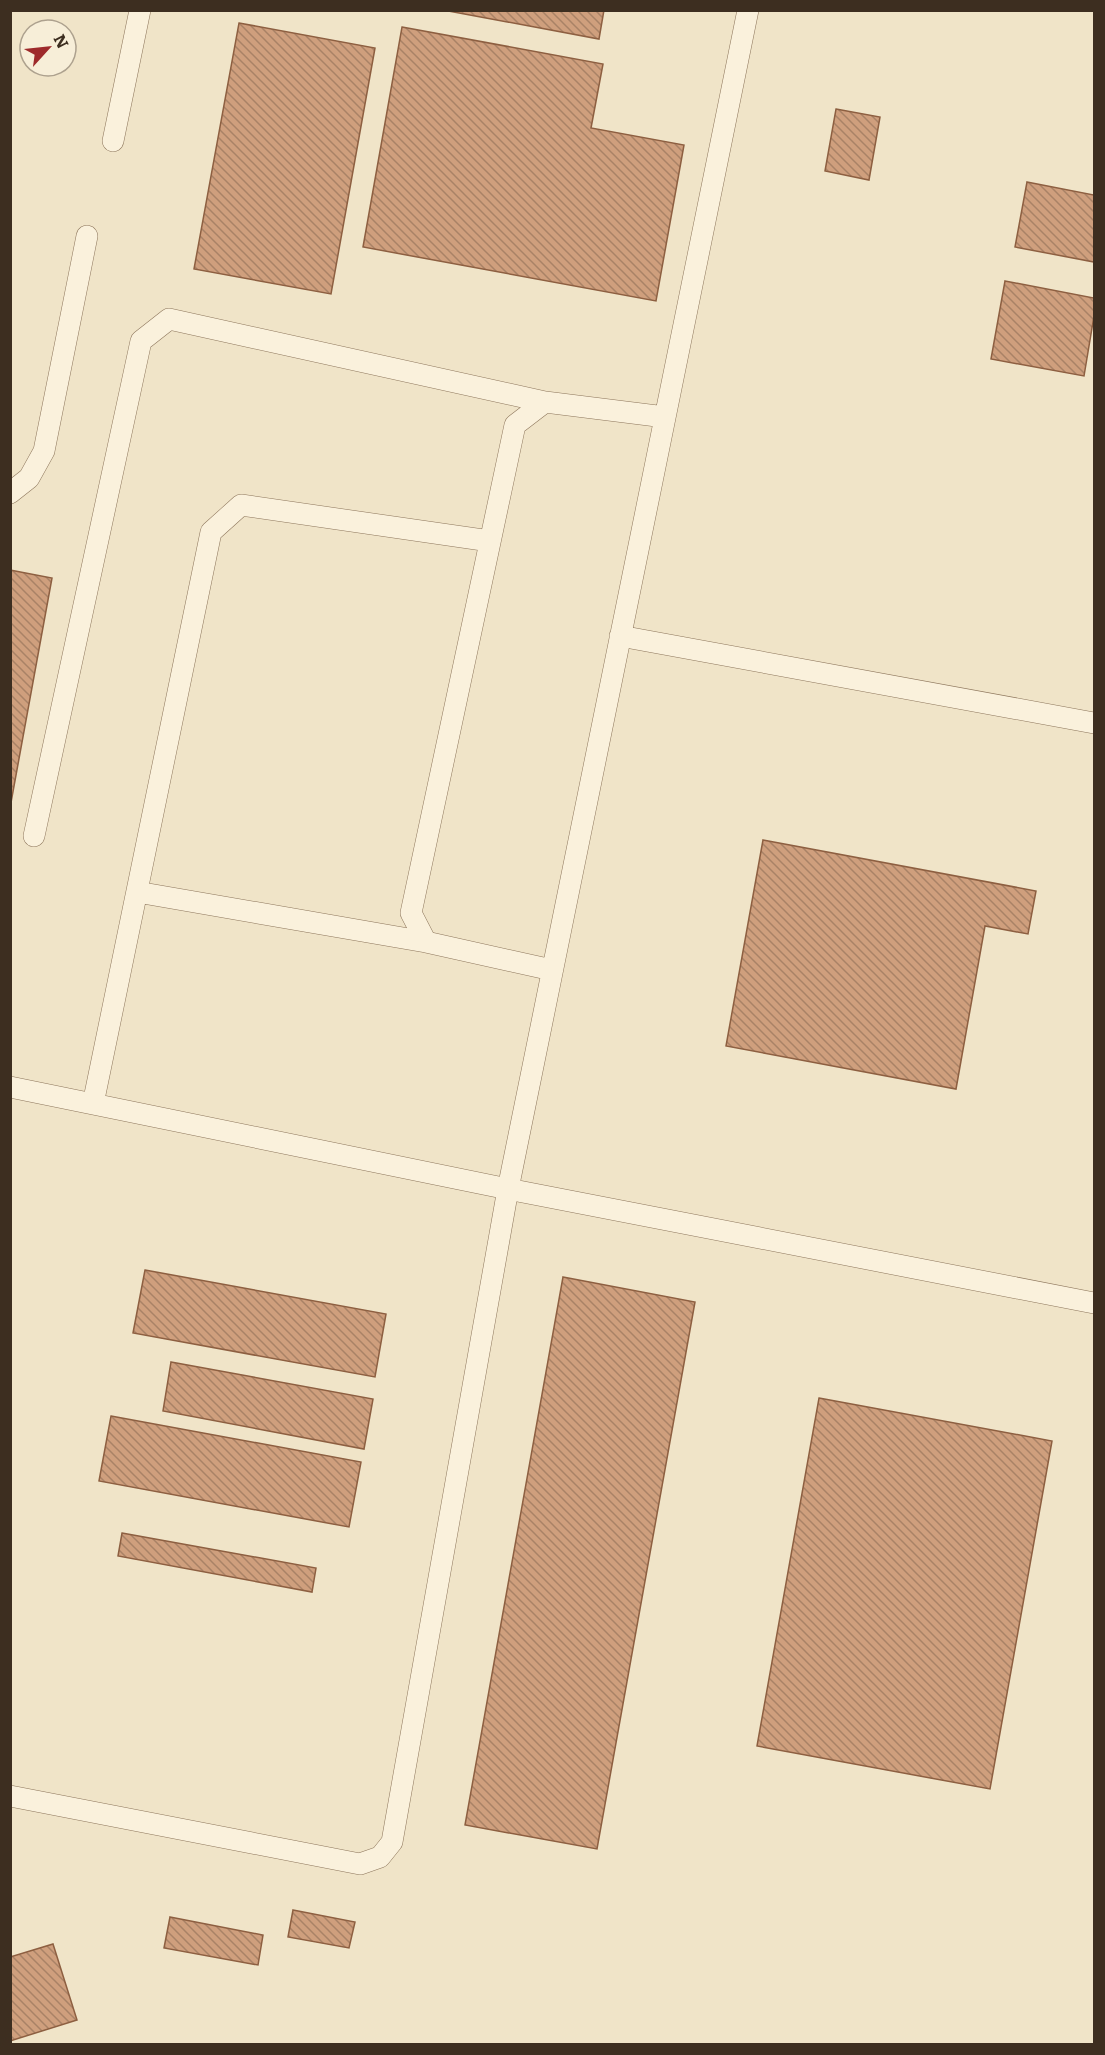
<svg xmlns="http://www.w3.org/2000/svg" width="1105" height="2055" viewBox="0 0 1105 2055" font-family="Literata,serif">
<defs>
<pattern id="building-back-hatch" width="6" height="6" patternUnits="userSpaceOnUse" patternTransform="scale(1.5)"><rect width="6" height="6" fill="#cf9f7d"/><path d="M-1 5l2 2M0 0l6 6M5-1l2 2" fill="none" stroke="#a98266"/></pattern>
</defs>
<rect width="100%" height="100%" fill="#f0e4c8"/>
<path fill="url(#building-back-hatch)" stroke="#8d5f41" stroke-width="1.5" d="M443 10H604L599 39Z
M239 23 375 48 331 294 194 269Z
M402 27 603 64 591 128 684 145 656 301 363 247Z
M836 109 880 117 869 180 825 171Z
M1027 182 1094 195V262L1015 247Z
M1005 281 1094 298V316L1084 376 991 359Z
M10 570 52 578 10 808Z
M763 840 1036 891 1028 934 985 926 956 1089 726 1046Z
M145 1270 386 1314 375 1377 133 1333Z
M563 1277 695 1302 597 1849 465 1825Z
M171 1362 373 1399 364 1449 163 1411Z
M819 1398 1052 1441 990 1789 757 1746Z
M111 1416 361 1462 349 1527 99 1481Z
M122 1533 316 1568 312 1592 118 1556Z
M293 1910 355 1922 349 1948 288 1937Z
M170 1917 263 1935 258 1965 164 1948Z
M53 1944 77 2020 10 2041V1957Z"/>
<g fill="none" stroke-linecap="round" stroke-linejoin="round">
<g stroke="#8d765c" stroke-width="22">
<path id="service" d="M113 141 140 10
M10 493 29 478 44 451 87 236
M620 636 1094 723
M34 836 141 341 169 319 545 402
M137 892 426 942
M552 970 426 942 411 913 515 425 545 402 665 417
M10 1087 508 1189 1094 1303
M93 1104 211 532 241 505 490 541
M10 1796 360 1864 380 1857 392 1842 508 1189 748 10"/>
</g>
<use href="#service" stroke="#faf1dc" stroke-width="21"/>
</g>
<rect width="1105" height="2055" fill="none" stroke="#3d2e20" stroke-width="24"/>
<g transform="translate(48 48) rotate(63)"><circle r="28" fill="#f7eed8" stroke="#ada18e" stroke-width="1.5"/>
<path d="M0-4.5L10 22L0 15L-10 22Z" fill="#9e2a2b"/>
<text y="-9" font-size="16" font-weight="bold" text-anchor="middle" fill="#3d2e20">N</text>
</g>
</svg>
